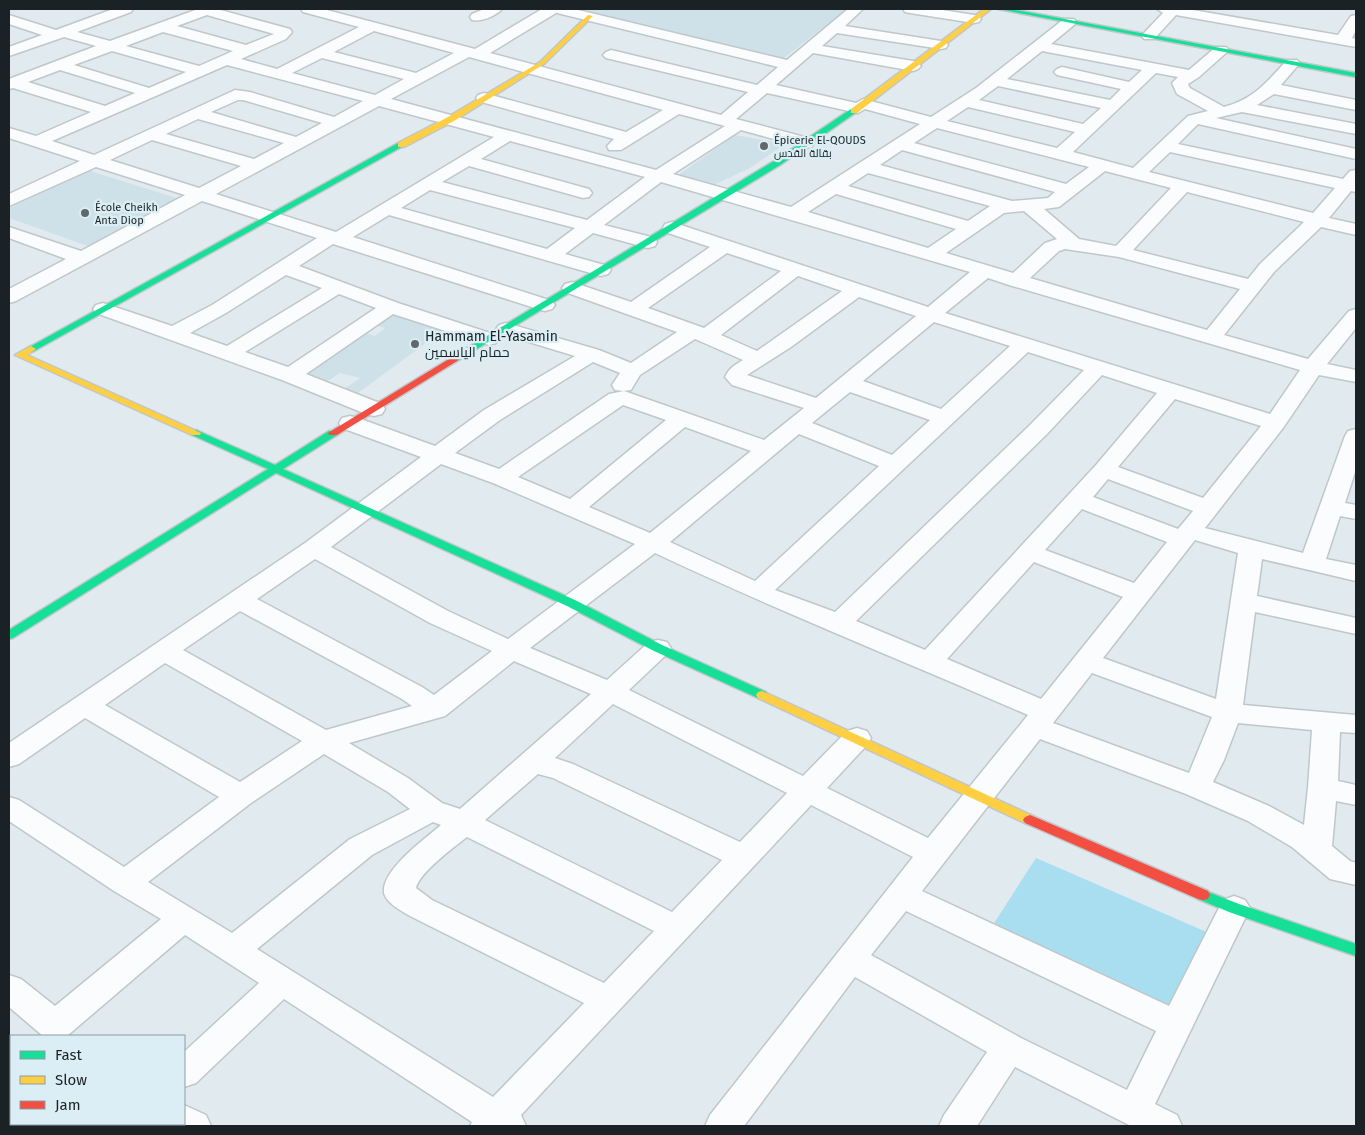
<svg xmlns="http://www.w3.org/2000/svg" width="1365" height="1135" viewBox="0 0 1365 1135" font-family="'Fira Sans',Cairo,sans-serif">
<rect width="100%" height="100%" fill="#e1ebef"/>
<path fill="#cee1e8" d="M580 9H847L780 61Z
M735 135 785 144 750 168 714 185 677 176Z
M87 170 183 200 96 249 9 218V208Z
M393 311 445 329 354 396 341 391 360 378 340 373 323 384 303 375 362 332 375 336 385 328 371 324Z"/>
<path fill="#a9def1" d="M1036 858 1209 933 1168 1012 989 931Z"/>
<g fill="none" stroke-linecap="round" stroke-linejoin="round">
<g stroke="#c0c7ca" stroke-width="3">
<path id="street" d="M113 9H133L131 12 77 32 110 41 198 9H217L290 29 292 32 286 39 241 59 277 69 359 27 303 12 301 9H323L475 49 542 9H574L787 60 848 9H863L845 26 941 41 946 42 948 45 946 48 941 49 837 33 822 46 913 61 918 63 921 66 918 69 913 71 813 53 776 85 856 103 863 99 931 117 976 88 1064 19H1074L1076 22 1074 25 1051 44 1189 70 1216 47H1226L1229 50 1226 53 1199 77 1188 84 1190 88 1224 107C1254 99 1267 82 1287 60H1297L1300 63 1281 85 1356 100V110L1274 94 1257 105 1356 124V134L1242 112 1216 118 1356 149V159L1198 124 1178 144 1343 179 1350 171 1356 170V192L1351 191 1329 218 1356 224V235L1321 227 1274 272 1224 335 1308 359 1349 311 1356 309V328L1327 364 1356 370V382L1319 375 1283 428 1205 528 1303 553 1345 436 1348 431 1356 429V469L1345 503 1356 505V519L1340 516 1326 559 1356 565V581L1262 559 1257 596 1356 618V634L1255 612 1243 705 1356 715V733L1340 732 1338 781 1356 785V805L1336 801 1332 846 1350 861 1356 863V885L1330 879 1292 847 1248 821 1186 794 1040 739 922 891 1169 1006 1223 900 1234 896 1245 900 1250 908 1155 1104 1177 1115 1182 1126H1131L1015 1067 977 1126H939L944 1115 987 1052 855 977 744 1126H705L710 1115 913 857 811 805 521 1115 526 1126H470L472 1122 284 999 196 1083 184 1087V1052L259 983 185 935 67 1036H43L9 1007V975L21 979 55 1006 161 919 114 891 9 821V797L19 800 124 867 219 797 85 718 19 764 9 767V743L305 543 421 457 342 428 339 423 342 418 350 416 358 418 435 446 484 410 575 356 499 333 496 329 499 325 506 323 599 350 631 363 677 332 565 292 562 288 565 284 572 282 631 302 710 247 665 232 663 228 665 224 672 222 928 307 970 272 661 182 604 225 655 238 657 242 655 246 648 248 593 233 565 254 608 266 611 270 608 274 601 276 389 215 353 237 552 301 555 305 552 309 545 311 538 309 333 244 299 266 398 303 496 335 499 339 496 343 489 345 393 314 306 374 382 404 385 409 382 414 374 416 366 414 282 380 96 313 93 309 96 305 103 303 172 326 212 305 317 238 202 201 16 301 9 303V289L66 259 9 238V227L81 251 185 195 96 167 9 206V194L80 161 9 138V128L36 136 91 112 13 88 9 89V79L96 46 64 37 9 56V47L42 35 9 24V15L56 30ZM556 13H557L778 67 757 85 611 50 606 52 603 55 606 58 748 92 721 115 490 53ZM207 15 274 34 246 45 177 26ZM374 31 454 53 416 73 334 52ZM163 32 233 51 199 66 126 46ZM112 51 186 72 149 88 74 65ZM1042 51 1142 70 1129 82 1062 67 1057 69 1054 72 1057 75 1121 89 1110 100 1007 79ZM469 57 663 110 626 132 484 93 478 95 476 98 478 101 614 139 607 146 609 150H621L679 114 725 126 656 170 391 99ZM322 58 404 79 375 95 292 73ZM227 65 363 101 334 117 250 92 235 90 94 155 52 141ZM60 70 135 93 105 106 28 82ZM1156 73 1178 77 1172 83 1177 94 1208 111 1188 116 1133 168 1073 152ZM998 86 1101 108 1083 124 979 100ZM767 93 858 113 865 109 920 124 791 207 673 174 741 130 806 148 812 147 814 143 812 139 736 119ZM238 100H243L322 123 296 137 211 112ZM379 106 494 137 336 232 216 194ZM968 107 1075 132 1057 148 947 121ZM198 119 284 143 254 159 166 134ZM937 128 1089 167 1066 184 914 143ZM152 140 241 166 199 188 110 160ZM510 141 645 177 587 220 442 182 469 166 583 198 589 197 592 193 589 189 481 159ZM902 150 1055 192 1048 198 1012 201 880 165ZM1170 152 1335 188 1313 213 1149 172ZM1105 171 1171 188 1116 246 1079 239 1044 209 1059 207ZM868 173 990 206 968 221 848 186ZM430 190 575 228 547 249 401 208ZM1187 192 1304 222 1260 264 1248 279 1133 250ZM836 194 956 229 928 248 808 212ZM1024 211 1057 239 1045 243 1013 273 946 253 1004 213ZM1065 249 1119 257 1240 289 1207 330 1030 278 1059 251ZM727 253 781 271 704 328 648 308ZM286 275 322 288 227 346 190 333 226 313ZM798 276 842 291 757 351 721 335ZM988 278 1009 285 1300 370 1270 414 945 313ZM339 294 376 308 288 367 245 352ZM859 297 916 316 816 398 747 375 791 347ZM934 322 1010 346 941 409 863 381ZM695 339 743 360C735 365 729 368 725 377L732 385 804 408 764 440 624 391 609 394 499 469 455 453 500 420 593 362 620 373 612 385 615 390 623 391 631 390 640 375ZM1028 352 1084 370 1031 424 835 612 775 590ZM1102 375 1157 393 1096 465 925 650 856 621 1047 434ZM850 392 930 420 892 455 812 423ZM1175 399 1261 426 1203 498 1118 467ZM623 405 666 420 570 499 518 477ZM685 427 751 451 650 533 589 507ZM799 434 879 466 755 581 670 542ZM441 464 493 483 635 544 508 639 448 611 331 547ZM1108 479 1193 511 1178 529 1093 497ZM1082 509 1167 542 1134 583 1045 550ZM1195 540 1238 553 1216 699 1103 658ZM655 553C778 611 904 661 1028 715L928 838 827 788 867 745 871 738 867 731 857 728 847 731 803 776 629 690 667 654 671 648 667 642 658 640 649 642 607 680 530 648ZM315 559 430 623 492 651 434 695 422 687 257 599ZM1034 562 1123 597 1041 699 947 659ZM240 611 402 699 412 706 326 730 183 650ZM514 661 591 694 460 809 442 803 408 778 349 743 445 716ZM165 663 302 741 240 782 105 705ZM1092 673 1212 717 1189 773 1053 723ZM613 704 787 793 740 842 573 764 555 758ZM1238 723 1312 730 1308 788 1304 825 1269 806 1213 782 1224 760ZM324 754 388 792 410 809 350 839 232 933 148 882 251 803ZM538 774 553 778 722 860 672 912 485 820ZM433 822 441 825C425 839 381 870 384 893 386 903 402 911 410 916L584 1003 493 1097 257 949 372 855ZM467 837 654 931 604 983 432 900 416 888C419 873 454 847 467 837ZM906 911 1156 1031 1127 1090 1021 1038 871 955Z
M484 9H502C496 16 481 22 472 20L470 17 472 14Z
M903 9H936L974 15 979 16 981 19 979 22 974 23 910 13 905 12Z
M1157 9H1187L1338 35 1351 16 1356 15V30L1352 38 1356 39V47L1176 15 1154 39H1144L1142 36 1144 33 1163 13Z
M9 1049H11V1080H9Z
M184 1105 206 1115 211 1126H169L168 1124H184Z
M17 1124H55L54 1126H16Z
M60 1124H99L100 1126H61Z
M111 1124H149L148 1126H110Z"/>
</g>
<g stroke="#c0c7ca" stroke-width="3">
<path id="fast" d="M998 9H1010L1356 73V77Z
M851 109 858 111 780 165 457 361 454 362 449 359 774 161Z
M398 143 405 145 34 351 31 352 26 349Z
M196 430 275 465 329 431H337L338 433 337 435 283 469 575 600 662 645 766 692 768 695 766 698H758L654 651 567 606 276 473 13 638 9 639V630L268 469 192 435 191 433Z
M1203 890 1239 904 1356 944V956L1229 912 1198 899 1196 895 1198 891Z"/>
</g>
<g stroke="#c0c7ca" stroke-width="3">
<path id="slow" d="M984 9H991L857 113H851V109Z
M588 15 593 16 544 64 454 121 404 147H398V143L448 117 540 62Z
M31 346 36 349 27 355 201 433 200 435H192L15 355Z
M762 691 1035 817 1037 820 1035 823 1030 825 1025 823 758 698 756 695 758 692Z"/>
</g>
<g stroke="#c0c7ca" stroke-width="3">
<path id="jam" d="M454 356 459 359 457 361 337 435H329L328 433Z
M1030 815 1208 891 1210 895 1208 899 1203 900 1198 899 1025 823 1023 820 1025 817Z"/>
</g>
<use href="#street" fill="#fafcfd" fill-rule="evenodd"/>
<use href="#fast" fill="#16e098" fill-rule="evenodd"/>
<use href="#slow" fill="#ffcf43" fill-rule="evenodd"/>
<use href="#jam" fill="#f24e42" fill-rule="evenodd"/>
</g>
<g fill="#60686c" stroke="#dbeef5" stroke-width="2">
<circle cx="764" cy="146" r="5"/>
<circle cx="85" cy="213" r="5"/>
<circle cx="415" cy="344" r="5"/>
</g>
<g text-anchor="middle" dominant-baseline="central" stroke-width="4.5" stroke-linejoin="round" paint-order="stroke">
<g font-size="11" fill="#1b2225" stroke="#dbeef5" text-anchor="start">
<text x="774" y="140">Épicerie El-QOUDS<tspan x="774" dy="13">بقالة القدس</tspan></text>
<text x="95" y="207">École Cheikh<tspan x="95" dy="13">Anta Diop</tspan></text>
</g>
<g font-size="14" fill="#1b2225" stroke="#dbeef5" text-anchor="start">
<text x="425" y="336">Hammam El-Yasamin<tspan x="425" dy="16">حمام الياسمين</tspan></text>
</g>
</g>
<rect width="1365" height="1135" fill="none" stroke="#1b2225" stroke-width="20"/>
<rect x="10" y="1035" width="175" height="90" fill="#dbeef5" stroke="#8e9ca2"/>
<rect x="20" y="1051" width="25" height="8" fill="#16e098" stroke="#8e9ca2"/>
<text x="55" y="1060" font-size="15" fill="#1b2225">Fast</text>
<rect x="20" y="1076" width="25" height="8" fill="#ffcf43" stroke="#8e9ca2"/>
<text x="55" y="1085" font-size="15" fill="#1b2225">Slow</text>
<rect x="20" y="1101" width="25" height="8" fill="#f24e42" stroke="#8e9ca2"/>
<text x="55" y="1110" font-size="15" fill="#1b2225">Jam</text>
</svg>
